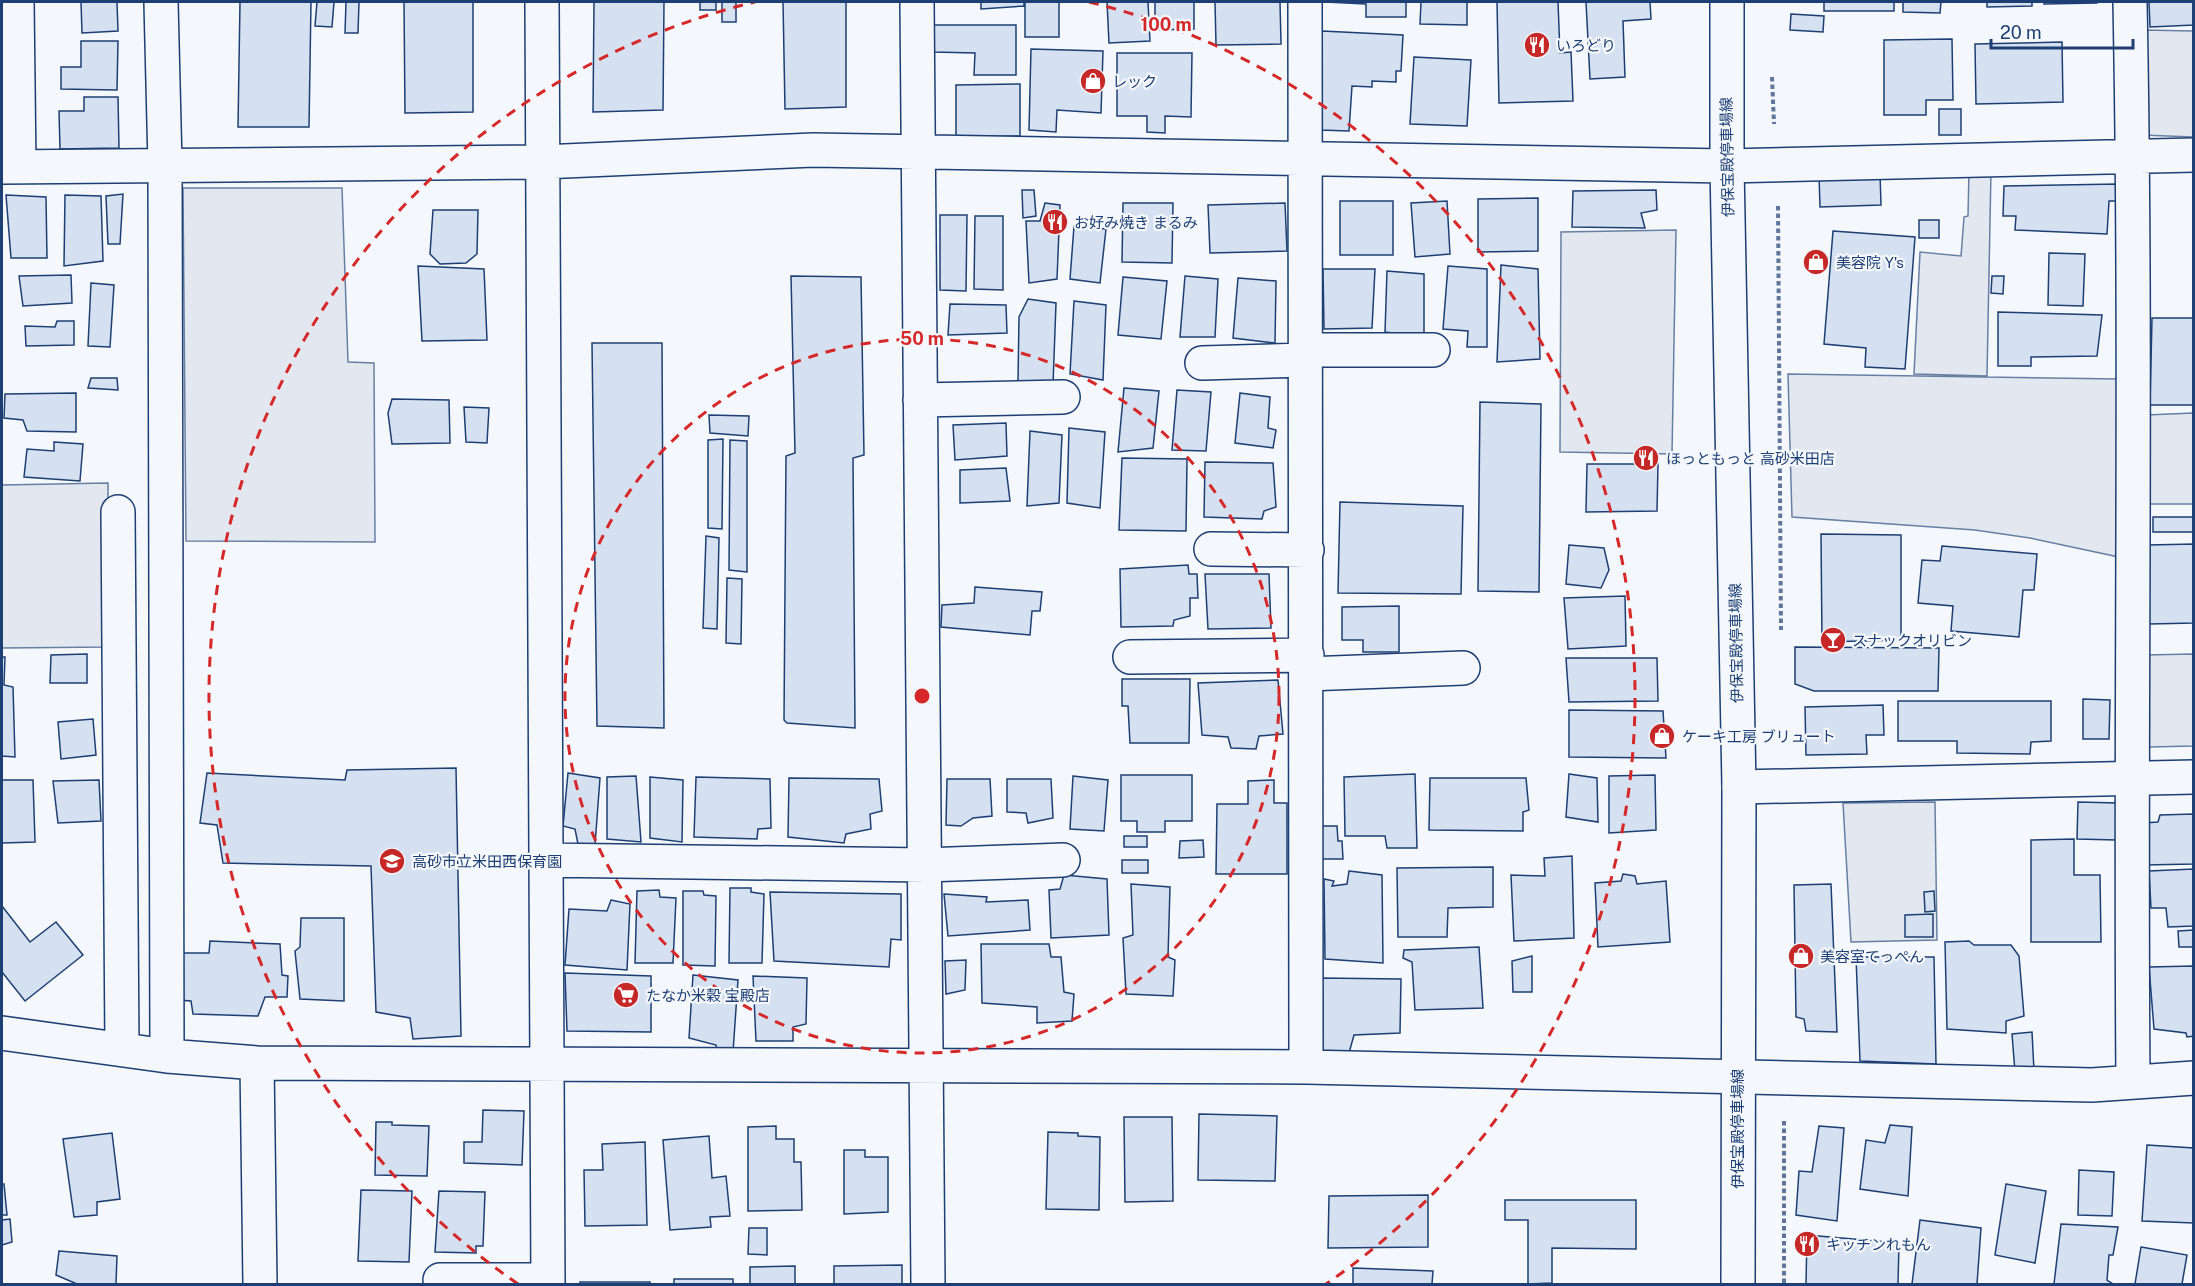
<svg xmlns="http://www.w3.org/2000/svg" width="2195" height="1286" viewBox="0 0 2195 1286" font-family="'Public Sans','Noto Sans JP',sans-serif">
<rect width="100%" height="100%" fill="#f4f7fb"/>
<path fill="#e3e8f0" stroke="#687fa3" stroke-width="1.5" d="M2142 30 2193 31V137L2142 135Z
M1969 171H1991L1987 376 1914 374 1920 252 1961 256 1964 217 1968 216Z
M183 188H342L348 362 374 363 375 542 186 541Z
M1676 230 1672 454 1560 452 1561 232Z
M1788 374 2118 379 2119 557 2030 538 1975 530 1792 517Z
M2193 413V504H2146L2147 415Z
M108 483V647L2 648V485Z
M2193 654V746L2149 747 2146 655Z
M1935 802 1937 940 1851 942 1843 803Z"/>
<path fill="#d5e0f0" stroke="#1d3f73" stroke-width="1.5" d="M81 2H117L118 31 82 33Z
M240 2H311L309 127H238Z
M317 2H334L332 27 315 26Z
M346 2H359L358 33H345Z
M404 2H473V112L405 113Z
M594 2H664L663 110 593 112Z
M700 2H716V10H700Z
M722 2H736V22H722Z
M783 2H846V107L785 109Z
M981 2H1024V6L981 9Z
M1025 2H1059V37H1025Z
M1107 2H1148L1150 41 1109 43Z
M1155 2H1194V29L1155 30Z
M1215 2H1280L1281 44 1216 45Z
M1326 2H1406V17H1366V4Z
M1421 2H1467V25L1420 24Z
M1497 2H1558L1560 53 1571 52 1573 101 1499 103Z
M1586 2H1650L1651 19 1623 21 1625 77 1590 79Z
M1824 2H1894V11H1824Z
M1903 2H1941L1940 13 1903 12Z
M1987 2H2032V6L1987 7Z
M2044 2H2097V3L2044 4Z
M2149 2H2194V25L2150 27Z
M1791 14 1824 16 1823 32 1790 30Z
M934 25H1016V75H974L975 53 933 52Z
M1322 31 1403 35 1401 71H1396V82L1372 81V87L1352 86 1349 131 1320 130Z
M1952 39 1953 100H1926V115H1884V40Z
M81 41H118L117 90 61 89V67H81Z
M2062 42 2063 102 1976 104 1975 44Z
M1031 49 1103 51 1101 113 1057 110 1056 132 1029 130Z
M1117 53H1192L1191 117 1165 116V133L1147 132V116H1117Z
M1414 57 1471 60 1467 126 1410 124Z
M1020 84V136L956 137V85Z
M84 97H118L119 148 60 149 59 111H84Z
M1939 109H1961V135H1939Z
M1880 173 1881 205 1820 207 1819 175Z
M2118 184V201H2109L2107 234 2015 230 2016 216H2003L2004 186Z
M1022 190H1034L1036 216 1023 218Z
M1656 190 1657 210 1641 213 1645 228 1572 227 1573 191Z
M123 194 120 244H108L106 196Z
M6 195 46 197 47 258H11Z
M65 195 101 196 103 261 64 266Z
M1538 198V251L1478 252V199Z
M1340 201H1393V255H1340Z
M1447 201 1450 254 1415 257 1411 203Z
M1045 203 1060 205 1057 279 1029 283 1026 221H1040Z
M1123 203H1173L1172 263 1122 262Z
M1285 203 1287 251 1210 253 1208 205Z
M433 210H478L477 254 466 263 440 264 430 254Z
M940 215H967L966 291 940 290Z
M975 216H1003V290L974 289Z
M1919 220H1939V238H1919Z
M1074 226 1106 229 1100 283 1070 279Z
M1833 231 1915 237 1905 369 1865 367 1866 348 1824 344Z
M2049 253 2085 254 2083 306 2048 305Z
M1501 265 1538 269 1540 359 1497 362Z
M418 266 484 269 487 340 422 341Z
M1448 266 1487 269V347H1467L1468 331 1443 329Z
M1323 269H1375L1372 328 1324 329Z
M1387 271 1424 274V337L1385 332Z
M71 275 72 303 23 306 19 276Z
M791 276 861 277 864 455 853 458 855 728 787 723 784 720 786 456 795 453Z
M1185 276 1218 279 1215 337H1180Z
M1992 276H2004L2003 294 1991 293Z
M1123 277 1167 281 1161 339 1118 335Z
M1238 278 1276 281 1275 343 1233 338Z
M91 283 114 285 110 347 88 346Z
M1028 299 1056 303 1053 385 1018 381 1019 317Z
M1074 301 1106 305 1103 380 1070 374Z
M950 304 1006 305 1007 333 948 335Z
M1998 312 2102 315 2097 356 2031 357V366H1998Z
M2152 318H2194V405H2150Z
M57 321H74V345L26 346 25 326 55 327Z
M592 343H662L664 728 597 726Z
M91 378H117L118 390 88 388Z
M1124 388 1159 391 1153 448 1118 452Z
M1177 390 1211 392 1206 451 1172 450Z
M76 393V432L27 431 23 420 4 418 5 394Z
M1240 393 1270 397 1268 428 1276 430 1273 448 1235 443Z
M392 399 449 400 450 443 392 444 388 413Z
M1480 402 1541 404 1539 592 1478 591Z
M464 407 489 408 487 443 466 442Z
M709 415 749 416 748 436 710 433Z
M1006 423 1007 456 955 460 953 425Z
M1069 428 1105 432 1100 508 1067 503Z
M1030 431 1062 435 1059 503 1027 506Z
M723 439 722 529 708 528V440Z
M730 440 747 441V572L729 570Z
M54 442 83 444 80 481 24 477 27 449 54 451Z
M1122 458 1187 459 1186 531 1119 530Z
M1205 462 1273 463 1276 507 1264 511 1262 519 1204 517Z
M1587 464H1658L1657 511 1586 512Z
M1006 468 1010 501 960 503V470Z
M1340 502 1463 506 1461 594 1338 593Z
M2153 517H2194V532H2153Z
M1821 534 1901 535V640L1822 642Z
M706 536 719 538 717 629 703 628Z
M2194 544V623L2149 624 2148 545Z
M1569 545 1604 548 1609 570 1601 588 1566 584Z
M1942 546 2037 554 2034 590H2023L2019 637 1951 631 1953 606 1918 603 1922 560 1940 561Z
M1188 565 1189 574H1197L1198 598H1190V616L1174 620 1173 626 1121 627 1120 569Z
M1205 574H1269L1271 628 1208 629Z
M727 578 742 579 741 644 726 643Z
M975 587 1042 592 1040 611H1032L1030 635 941 627 942 605 974 603Z
M1625 596 1626 646 1568 649 1564 598Z
M1399 606V652H1363V640H1342V607Z
M1795 647 1939 648 1938 691H1814L1795 684Z
M87 654V683H50L51 655Z
M2 657H5L4 685 13 687 15 757 2 756Z
M1566 658H1657L1658 701 1569 702Z
M1122 679H1190L1189 743H1130L1128 706H1122Z
M1278 680 1283 734 1259 736 1256 749 1231 748 1228 737 1202 735 1198 683Z
M2083 699 2110 700 2109 739H2083Z
M1898 701H2051V741L2031 742 2030 754 1957 753V741H1898Z
M1883 705 1884 735H1866L1867 754 1806 755 1805 707Z
M1569 710 1663 711 1666 758 1569 757Z
M93 719 96 755 61 759 58 722Z
M456 768 461 1036 413 1039 410 1018 376 1012 371 866 223 863 217 825 200 823 207 773 345 780 347 770Z
M568 773 600 778 595 845 578 844 575 829 563 826Z
M1415 774 1417 848H1387L1385 836H1345L1344 777Z
M1569 774 1597 778 1598 822 1566 817Z
M1121 775H1192V821H1165V832H1137V821H1121Z
M1655 775 1656 830 1609 833V776Z
M636 776 641 842 607 839V777Z
M1073 776 1108 780 1104 831 1070 829Z
M650 777 683 780 682 842 650 838Z
M696 777 770 779 771 828 758 829 757 839 694 837Z
M789 778 879 779 882 811 870 814 871 829 846 834 844 843 788 837Z
M1430 778H1526L1529 810 1523 812V831L1429 830Z
M947 779H990L992 816 973 818 961 826 946 825Z
M1007 779H1051L1053 818 1028 823 1026 813 1007 812Z
M2 780H33L35 842 2 843Z
M99 780 101 821 58 823 53 781Z
M1274 780V803H1287V874H1216L1217 804H1248V781Z
M2078 802 2117 803 2116 840 2077 839Z
M2194 814V864L2144 865 2143 823 2158 822 2160 815Z
M1322 826H1337L1338 841H1342L1343 859H1322Z
M1124 836H1147V847H1124Z
M2074 839V875H2100L2101 942H2031V840Z
M1203 840 1204 857 1179 858 1180 841Z
M1572 856 1574 938 1514 941 1511 875 1545 876 1544 858Z
M1122 860H1148V873H1122Z
M1493 867V907L1448 908 1447 937H1398L1397 868Z
M2194 869V926L2168 927 2166 908H2151L2149 871Z
M1349 871 1382 875 1383 963 1325 959 1324 879 1334 881 1332 886 1347 884Z
M1623 874 1635 876 1637 884 1666 881 1670 942 1598 947 1595 883 1621 881Z
M1064 875 1107 879 1109 935 1051 938 1049 890 1060 889Z
M1131 884 1170 887 1168 957 1175 960 1173 996 1126 994 1123 938 1133 935Z
M1831 884 1837 1032 1806 1031 1804 1019 1796 1017 1794 885Z
M730 888H751V892L764 894 762 963H729Z
M659 890 660 897 676 898 673 963H635L637 891Z
M683 891H703L704 895 716 896 715 966 683 965Z
M1934 891 1935 911 1925 912 1924 892Z
M770 892 901 894V940L891 939 889 967 774 961Z
M944 894 987 897 986 902 1028 900 1030 930 948 936Z
M611 900 630 904 627 970 565 965 569 909 607 911Z
M2 906 30 942 56 922 83 955 25 1001 2 972Z
M1933 914V937H1905V915Z
M301 918H344V1001L300 999 295 951 300 947Z
M2194 930V947H2179L2178 931Z
M210 941 280 944 282 975 288 976 287 997H265L258 1016 193 1014 191 1001 178 1000 183 953H209Z
M1969 941 1974 945H2011L2019 956 2024 1016 2006 1021V1033L1947 1029 1945 942Z
M981 944H1049L1051 957H1061L1064 992 1074 994 1072 1021 1037 1023V1007L982 1003Z
M1479 947 1483 1008 1415 1010 1412 962 1403 958 1404 950Z
M1532 956V992H1513L1512 961Z
M1856 957H1934L1936 1064 1860 1061Z
M966 960 965 990 946 994 945 961Z
M2194 966V1036L2187 1037 2186 1033 2154 1029 2149 967Z
M565 973 651 976V1032L567 1031Z
M693 975 738 980 733 1052H717L716 1045 689 1038Z
M753 976 807 978 806 1024 793 1027V1041H756Z
M1319 978 1401 979 1400 1033 1354 1035 1349 1053 1320 1052Z
M2032 1032 2034 1071 2015 1072 2012 1034Z
M483 1110 524 1111 522 1165 464 1163V1142H482Z
M1199 1114 1277 1116 1275 1181 1198 1180Z
M1124 1117H1172L1173 1201 1125 1202Z
M376 1122H392V1125L429 1126 427 1176 375 1175Z
M1890 1125 1912 1127 1908 1196 1860 1189 1866 1140 1885 1143Z
M776 1126V1139H794V1162H801L802 1210 748 1211V1127Z
M1819 1126 1844 1128 1837 1221 1796 1215 1799 1171 1812 1172Z
M1048 1132 1078 1133V1136L1100 1137 1099 1210 1046 1209Z
M112 1133 120 1199 97 1202V1215L74 1217 63 1139Z
M709 1136 712 1178 726 1176 730 1216 710 1217 711 1227 670 1230 663 1140Z
M645 1142 647 1225 585 1226 584 1170H603L602 1144Z
M2147 1145 2194 1148V1223L2142 1221Z
M844 1150H865V1157H888V1212L844 1214Z
M2079 1170 2114 1172 2112 1216 2078 1215Z
M2 1184H4L7 1215H2Z
M2006 1184 2046 1191 2035 1263 1995 1255Z
M361 1190 412 1191 409 1262 358 1261Z
M439 1191 485 1192 483 1246H476V1253L435 1252Z
M1428 1195V1247L1328 1248 1329 1196Z
M1505 1200H1636V1249L1552 1248V1283L1528 1284V1220H1505Z
M10 1219 12 1242 2 1245V1220Z
M1920 1220 1981 1228 1977 1284H1912Z
M2061 1224 2118 1227 2113 1255H2109L2107 1280 2113 1284H2054Z
M749 1228H767V1255L748 1254Z
M1807 1235 1899 1243 1898 1284H1806Z
M2141 1247 2187 1255 2182 1284H2135Z
M59 1251 117 1256 116 1284H77L56 1275Z
M902 1265V1284H834V1266Z
M795 1266V1284H750V1267Z
M1353 1268 1433 1271 1432 1284H1353Z
M674 1279H733V1284H674Z
M580 1282H650V1284H580Z"/>
<g fill="none" stroke-linecap="round" stroke-linejoin="round">
<g stroke="#1d3f73" stroke-width="36">
<path id="minor" d="M17 2 19 167
M161 2 165 165 167 1056
M542 2 548 1284
M917 2 928 1284
M1305 2 1306 1067
M2130 2C2137 361 2130 721 2133 1080
M2 167 542 162 813 150 1727 166 2194 155
M1306 350H1433
M1202 363 1306 360
M920 400 1063 397
M118 512 122 1049
M1211 549 1307 550
M1130 657 1307 655
M1307 674 1463 668
M1739 787 2194 777
M544 860 925 865 1063 860
M2 1033 167 1056 257 1063 1306 1067 2092 1085 2194 1078
M257 1063 260 1284
M440 1280H548"/>
</g>
<g stroke="#1d3f73" stroke-width="36">
<path id="major" d="M1727 2V166L1739 787 1738 1284"/>
</g>
<path stroke="#5e769c" stroke-width="4" stroke-dasharray="4.5 3" stroke-linecap="butt" d="M1772 77 1774 124
M1778 206 1781 630
M1784 1121V1284"/>
<use href="#minor" stroke="#f4f7fb" stroke-width="33"/>
<use href="#major" stroke="#f4f7fb" stroke-width="33"/>
</g>
<g fill="none" stroke="#d62828" stroke-width="3" stroke-dasharray="10 8">
<circle cx="922" cy="696" r="357"/>
<path d="M518 1284A714 714 0 0 1 755 2M1089 2A714 714 0 0 1 1326 1284"/>
</g>
<defs>
<g id="restaurant-disc" transform="scale(1.35)"><circle r="9.5" fill="#c62828" stroke="#f4f7fb"/><path d="M-5-6h1v4h1v-4h1v4h1v-4h1v5L-1.5 .5V6h-2V.5L-5-1ZM5-6V6H3V1.5H1.5Q1.5-4 5-6Z" fill="#fff"/></g>
<g id="shop-disc" transform="scale(1.35)"><circle r="9.5" fill="#c62828" stroke="#f4f7fb"/><path d="M-5-2.5h2.3a2.7 3.5 0 0 1 5.4 0H5L5.5 6h-11ZM-1.5-2.5h3a1.5 2.3 0 0 0-3 0Z" fill="#fff"/></g>
<g id="bar-disc" transform="scale(1.35)"><circle r="9.5" fill="#c62828" stroke="#f4f7fb"/><path d="M-6-5H6L.8 .8V4.5H3.5V6h-7V4.5H-.8V.8Z" fill="#fff"/></g>
<g id="school-disc" transform="scale(1.35)"><circle r="9.5" fill="#c62828" stroke="#f4f7fb"/><path d="M0-5L7-2L0 1L-7-2ZM-4 1L0 2.5L4 1V4Q0 6-4 4Z" fill="#fff"/></g>
<g id="supermarket-disc" transform="scale(1.35)"><circle r="9.5" fill="#c62828" stroke="#f4f7fb"/><path d="M-6-5.5h2.5l.6 2H6L4.5 2H-2.5L-4.4-4H-6ZM-1.5 3.2a1.3 1.3 0 1 0 .1 0ZM3 3.2a1.3 1.3 0 1 0 .1 0Z" fill="#fff"/></g>
</defs>
<g fill-rule="evenodd">
<use href="#restaurant-disc" x="1537" y="45"/>
<use href="#shop-disc" x="1093" y="81"/>
<use href="#restaurant-disc" x="1055" y="222"/>
<use href="#shop-disc" x="1816" y="262"/>
<use href="#restaurant-disc" x="1646" y="458"/>
<use href="#bar-disc" x="1833" y="640"/>
<use href="#shop-disc" x="1662" y="736"/>
<use href="#school-disc" x="392" y="861"/>
<use href="#shop-disc" x="1801" y="956"/>
<use href="#supermarket-disc" x="626" y="995"/>
<use href="#restaurant-disc" x="1807" y="1244"/>
</g>
<g text-anchor="middle" dominant-baseline="central" stroke-width="4.5" stroke-linejoin="round" paint-order="stroke">
<g font-size="15" fill="#1d3f73" stroke="#f4f7fb" text-anchor="start">
<text x="1556" y="45">いろどり</text>
<text x="1112" y="81">レック</text>
<text x="1074" y="222">お好み焼き まるみ</text>
<text x="1836" y="262">美容院 Y's</text>
<text x="1666" y="458">ほっともっと 高砂米田店</text>
<text x="1852" y="640">スナックオリビン</text>
<text x="1682" y="736">ケーキ工房 ブリュート</text>
<text x="412" y="861">高砂市立米田西保育園</text>
<text x="1820" y="956">美容室てっぺん</text>
<text x="646" y="995">たなか米穀 宝殿店</text>
<text x="1826" y="1244">キッチンれもん</text>
</g>
<g font-size="15" fill="#1d3f73" stroke="#f4f7fb">
<text transform="translate(1727 157) rotate(-91)">伊保宝殿停車場線</text>
<text transform="translate(1736 643) rotate(-91)">伊保宝殿停車場線</text>
<text transform="translate(1737 1129) rotate(-90)">伊保宝殿停車場線</text>
</g>
</g>
<circle cx="922" cy="696" r="9" fill="#d62828" stroke="#f4f7fb" stroke-width="3"/>
<g font-size="18" text-anchor="middle" font-weight="bold" fill="#d62828" stroke="#f4f7fb" stroke-width="4.5" stroke-linejoin="round" paint-order="stroke">
<text x="1166" y="31">100 m</text>
<text x="922" y="345">50 m</text>
</g>
<rect width="2195" height="1286" fill="none" stroke="#1d3f73" stroke-width="6"/>
<path d="M1991 39v9h142v-9" fill="none" stroke="#1d3f73" stroke-width="3"/>
<text x="2000" y="39" font-size="18" fill="#1d3f73" stroke="#f4f7fb" stroke-width="4.5" paint-order="stroke">20 m</text>
</svg>
